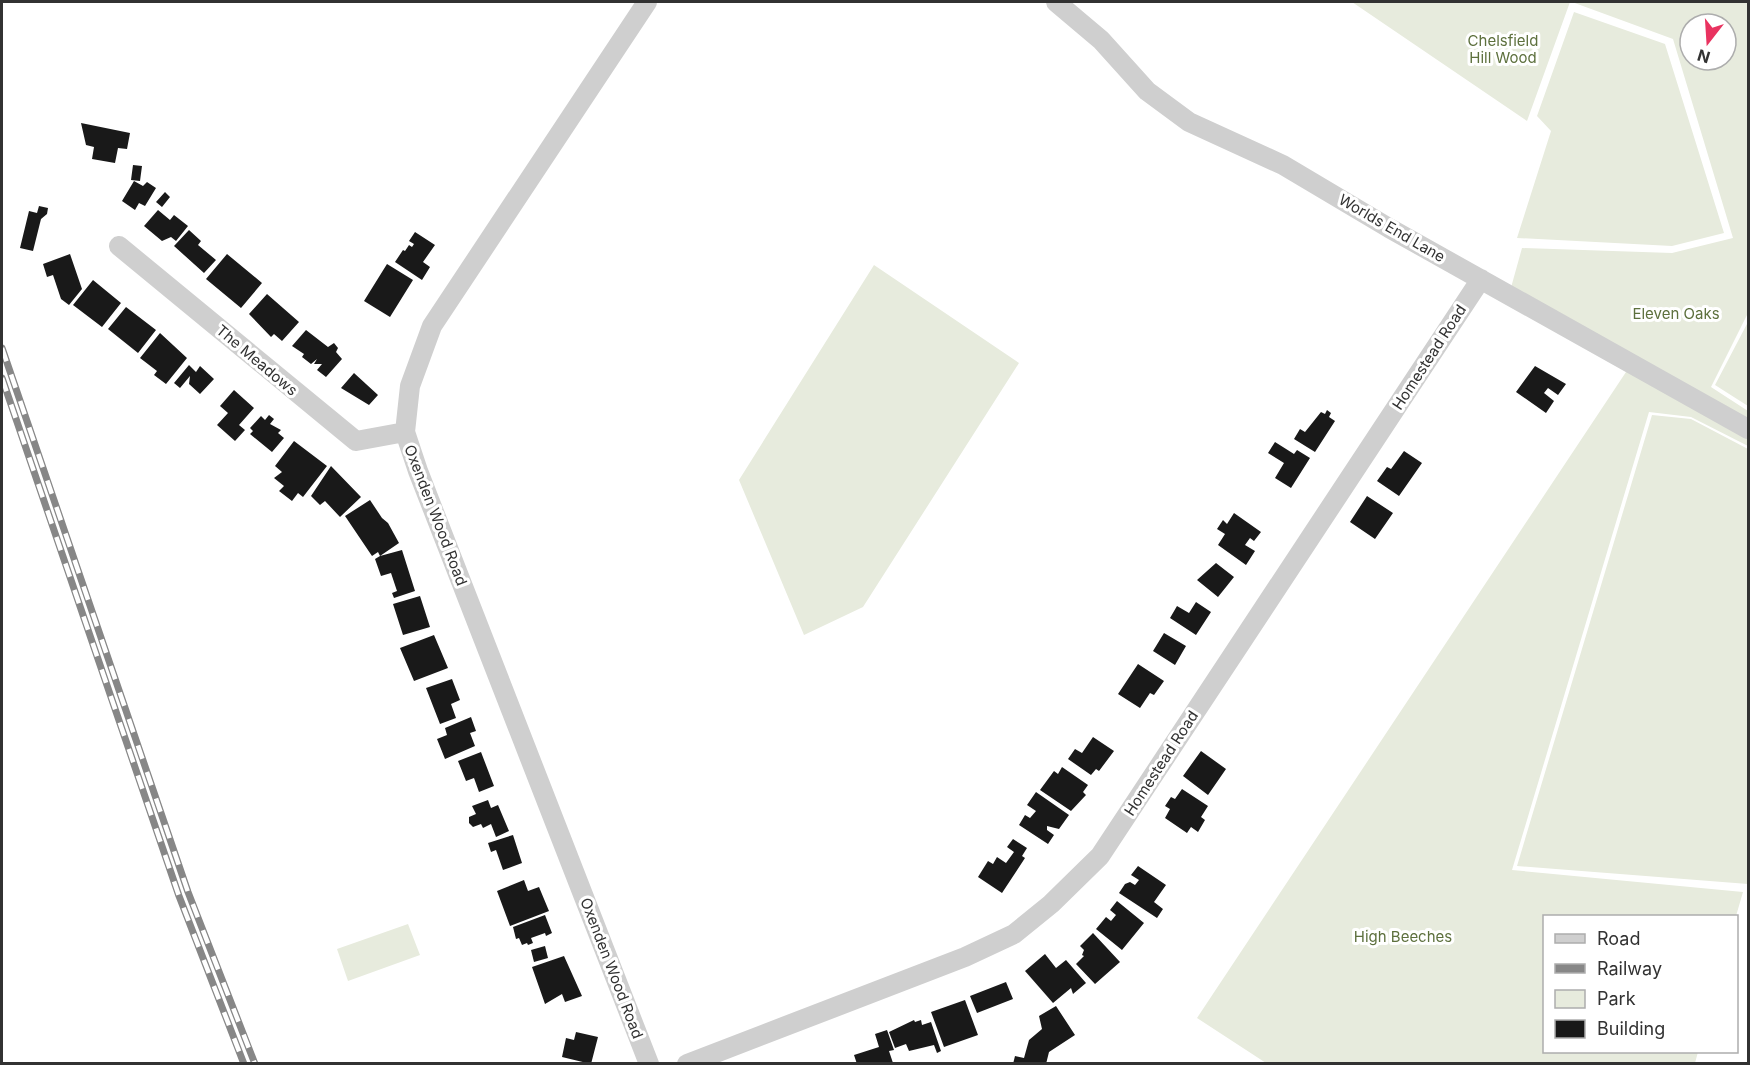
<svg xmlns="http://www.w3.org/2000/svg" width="1750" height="1065" viewBox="0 0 1750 1065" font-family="Inter,sans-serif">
<rect width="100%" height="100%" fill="#fff"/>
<path fill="#e7ebdd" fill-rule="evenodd" d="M1352 2H1570L1527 121Z
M1572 2H1748V313L1711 387 1748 411V446L1691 417 1649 412 1512 870 1743 892 1736 916H1544V1052H1698L1695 1063H1266L1197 1018 1628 369 1507 302 1522 248 1672 253 1733 238 1673 39ZM1690 24H1726V60H1690Z
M1574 12 1665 44 1724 233 1672 246 1517 238 1551 131 1537 116Z
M874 265 1019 363 863 607 804 635 739 480Z
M1748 322V406L1715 385Z
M1652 415 1691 419 1748 449V884L1517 866Z
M408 924 420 955 348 981 337 949Z"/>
<path fill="#191919" d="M81 123 130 133 127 149 118 148 115 163 92 159 94 147 86 145Z
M133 165 142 166 140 181 131 180Z
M134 181 143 186 147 182 156 188 145 206 139 203 135 210 122 201Z
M165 192 170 197 162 207 156 202Z
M39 206 48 208 47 214 41 219 33 251 20 248 29 211 37 213Z
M158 210 170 220 174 215 188 226 176 241 171 237 162 241 144 226Z
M189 230 201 241 198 245 216 260 204 273 174 246Z
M415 232 435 245 423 262 430 267 422 280 395 262 403 250 405 251 409 245 412 247 414 244 409 241Z
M70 254 82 289 69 305 61 299 53 275 47 277 43 264Z
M227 254 262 283 241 308 206 279Z
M387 264 413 280 390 317 364 301Z
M93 280 121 303 102 327 73 305Z
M267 294 299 322 282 341 274 334 271 337 249 314Z
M126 307 156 330 138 353 108 329Z
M306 330 328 347 334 343 338 348 336 352 342 359 326 377 317 370 322 364H314L317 359 311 364 302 357 304 354 292 346Z
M160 333 187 358 166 384 154 375 157 371 140 358Z
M189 365 196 372 200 366 214 379 200 394 189 384 190 376 180 388 174 383Z
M1535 366 1566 384 1558 395 1548 388 1544 393 1554 401 1546 413 1516 392Z
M354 373 378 395 369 405 341 388Z
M234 390 254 408 239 425 245 430 235 441 217 425 228 413 220 406Z
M1327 410 1331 413 1329 417 1335 421 1315 452 1294 439 1300 429 1305 432 1321 412 1325 414Z
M269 415 274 419 270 424 281 430 278 433 284 438 272 452 250 434 253 431 250 428 261 416 265 420Z
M294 441 327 466 303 497 298 493 292 501 279 491 284 486 274 478 282 472 275 466Z
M1275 442 1294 454 1297 450 1310 458 1291 488 1275 478 1284 463 1268 453Z
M1404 451 1422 463 1399 496 1377 481 1387 467 1391 469Z
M331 466 361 497 340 517 325 501 320 505 311 496Z
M1367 496 1393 513 1375 539 1350 522Z
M370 500 382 518 388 523 399 543 380 556 402 550 415 591 394 598 392 593 397 591 391 573 381 576 375 559 380 556 378 552 372 556 345 516Z
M1234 513 1261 532 1254 541 1250 538 1245 545 1255 551 1246 565 1218 545 1225 534 1217 529 1223 520 1227 524Z
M1216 563 1234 577 1218 597 1197 580Z
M420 596 430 627 403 635 393 604Z
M1196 602 1211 612 1196 635 1170 618 1177 606 1189 613Z
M1164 633 1186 646 1175 665 1153 651Z
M434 635 448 668 414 681 400 648Z
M1138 664 1164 681 1154 695 1150 693 1140 708 1118 694Z
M452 679 460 700 451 704 456 718 440 724 426 688Z
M471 717 476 731 470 733 475 746 445 759 437 739 447 735 445 728Z
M1093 737 1114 751 1099 771 1096 769 1091 775 1068 759 1075 749 1082 753Z
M1201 751 1226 769 1208 795 1183 776Z
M481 752 494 786 479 792 474 778 466 781 458 761Z
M1062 767 1088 785 1083 792 1086 795 1071 811 1040 790 1054 771 1058 774Z
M1182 789 1208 806 1201 817 1205 820 1198 832 1191 827 1187 833 1165 818 1170 809 1165 806 1171 797 1175 799Z
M1036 792 1069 815 1059 829 1047 826V830L1054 835 1048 844 1019 825 1025 815 1030 818 1036 811 1027 805Z
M488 800 491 808 498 805 509 831 496 837 491 824 483 828 481 824 473 827 469 823V817L476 814 472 806Z
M513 835 522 863 503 870 496 850 491 852 488 843Z
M1013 839 1027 848 1022 856 1025 858 1002 893 978 877 988 861 993 864 997 857 1006 863 1014 852 1007 847Z
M1138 866 1166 885 1154 902 1163 909 1157 918 1119 893 1125 884 1130 882 1135 885 1139 880 1131 875Z
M524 880 528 891 539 887 549 911 510 926 497 891Z
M1117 901 1144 923 1122 950 1096 929 1106 917 1111 921 1116 915 1110 910Z
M545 915 552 933 546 936 545 933 531 938 533 943 528 945 527 943 522 945 519 938 516 939 513 927Z
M1093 933 1120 962 1095 984 1076 964 1084 956 1082 955 1084 950 1080 946Z
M545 946 548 958 534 962 531 950Z
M1045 954 1056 968 1066 960 1086 983 1073 994 1071 988 1053 1003 1025 971Z
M564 956 582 996 565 1002 562 994 545 1004 532 967Z
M1006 982 1013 999 977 1013 970 996Z
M965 1000 978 1035 944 1047 931 1012Z
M1056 1006 1075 1035 1049 1052 1046 1064H1013L1015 1056 1024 1058 1029 1040 1042 1029 1039 1016Z
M914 1020 915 1022 921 1020 922 1025 931 1022 941 1051 937 1053 934 1045 909 1051 906 1044 895 1048 889 1032Z
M887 1030 894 1050 889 1051 893 1063 857 1064 854 1055 879 1047 875 1034Z
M576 1032 598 1037 591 1064 562 1057 566 1038 574 1040Z"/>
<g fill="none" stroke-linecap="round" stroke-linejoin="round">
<path stroke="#cfcfcf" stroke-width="20" d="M647 2 432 326 410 386 405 432 418 471 649 1064
M1056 2 1101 40 1147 91 1189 122 1283 165 1389 228 1748 429
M119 246 356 441 405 432
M687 1064 965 957 1014 934 1051 904 1100 856 1481 279"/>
<g stroke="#878787" stroke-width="7">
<path id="rail" d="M2 348 188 892 255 1064
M2 378 179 896 244 1064"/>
</g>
<use href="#rail" stroke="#fff" stroke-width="4.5" stroke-dasharray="14" stroke-linecap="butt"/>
</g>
<g text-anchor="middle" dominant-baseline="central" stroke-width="6" stroke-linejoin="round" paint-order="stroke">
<g font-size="15" fill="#5d703d" stroke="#fff">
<text x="1503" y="40">Chelsfield<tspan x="1503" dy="17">Hill Wood</tspan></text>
<text x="1676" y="313">Eleven Oaks</text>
<text x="1403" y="936">High Beeches</text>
</g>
<g font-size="15" fill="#323232" stroke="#fff">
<text transform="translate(1392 228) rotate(30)">Worlds End Lane</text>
<text transform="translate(1429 357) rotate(-57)">Homestead Road</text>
<text transform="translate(257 360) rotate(40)">The Meadows</text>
<text transform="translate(436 515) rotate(69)">Oxenden Wood Road</text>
<text transform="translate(1161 763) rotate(-57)">Homestead Road</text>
<text transform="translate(612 968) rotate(69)">Oxenden Wood Road</text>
</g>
</g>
<rect width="1750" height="1065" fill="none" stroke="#323232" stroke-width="6"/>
<rect x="1543" y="915" width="195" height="138" fill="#ffffff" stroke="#adadad" stroke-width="1.5"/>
<rect x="1555" y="934" width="30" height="9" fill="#cfcfcf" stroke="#adadad" stroke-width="1.5"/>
<text x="1597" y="945" font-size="18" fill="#323232">Road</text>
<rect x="1555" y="964" width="30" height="9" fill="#878787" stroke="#adadad" stroke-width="1.5"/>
<text x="1597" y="975" font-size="18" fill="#323232">Railway</text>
<rect x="1555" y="990" width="30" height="18" fill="#e7ebdd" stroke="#adadad" stroke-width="1.5"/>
<text x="1597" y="1005" font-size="18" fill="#323232">Park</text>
<rect x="1555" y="1020" width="30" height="18" fill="#191919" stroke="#adadad" stroke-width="1.5"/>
<text x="1597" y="1035" font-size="18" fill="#323232">Building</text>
<g transform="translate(1708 42) rotate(197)"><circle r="28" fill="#ffffff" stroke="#adadad" stroke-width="1.5"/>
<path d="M0-4.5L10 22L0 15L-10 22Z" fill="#e93360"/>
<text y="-9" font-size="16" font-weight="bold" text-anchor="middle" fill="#323232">N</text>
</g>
</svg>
